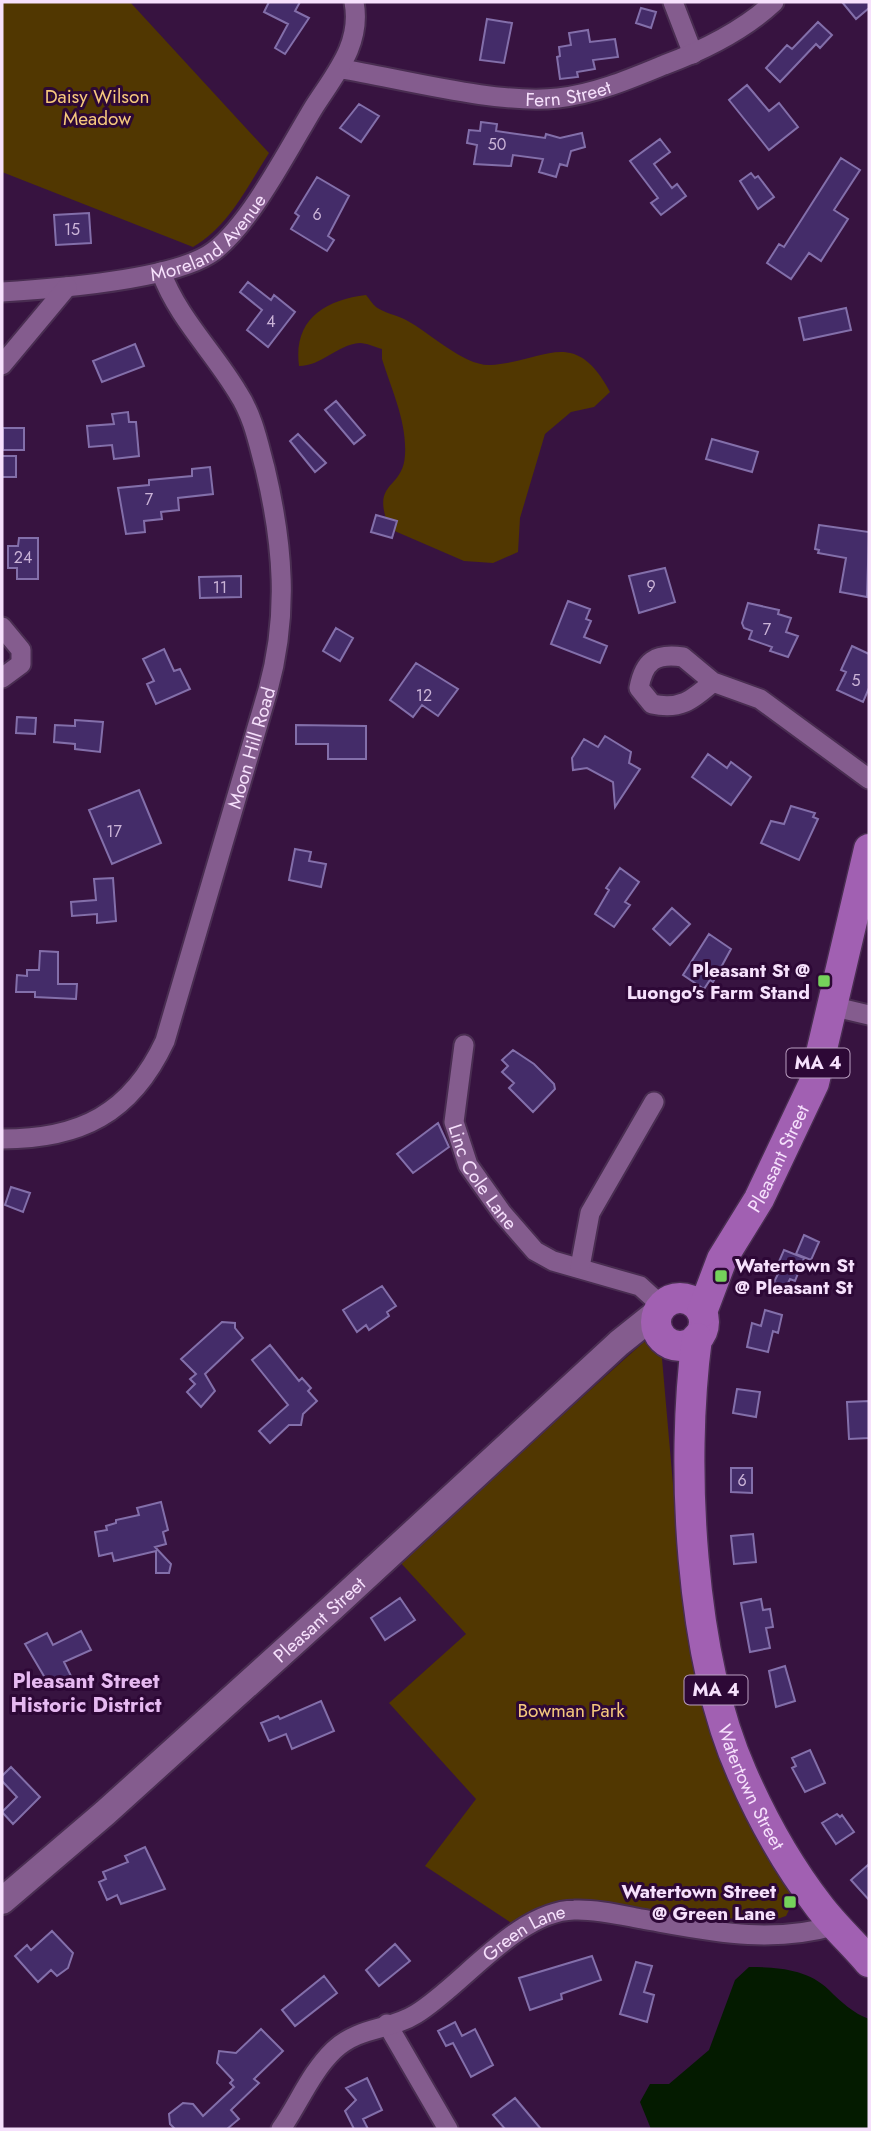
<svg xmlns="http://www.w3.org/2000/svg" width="871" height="2131" viewBox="0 0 871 2131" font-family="Jost,sans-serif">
<rect width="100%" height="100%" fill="#371340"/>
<path fill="#513701" d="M2 2H130L269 153C247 187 229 226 193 247L2 172Z
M366 295C369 298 372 304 376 307 384 313 397 315 406 320 429 332 464 366 490 365 545 362 574 325 610 392L594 407 571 412 545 434 520 518 518 552 493 563 464 561 390 529C369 480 403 491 405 455 407 422 392 391 382 359V349C375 347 366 343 360 343 336 345 322 366 299 366 293 320 324 300 366 295Z
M646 1340 658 1342 661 1347 683 1599 695 1668 754 1831 791 1894 792 1904 786 1916 771 1921 549 1907 516 1926 425 1866 476 1799 389 1703 466 1634 399 1561Z"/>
<path fill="#041b00" d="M749 1967C777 1967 808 1969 829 1990 841 2002 853 2013 869 2019V2129H651L640 2102 650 2084H669L709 2050 735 1980Z"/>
<path fill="#442c69" stroke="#836faa" stroke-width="2" d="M269 2H300L295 11 309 18 285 54 275 48 288 24 264 12Z
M842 2H869V8L856 19Z
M641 8 656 12 651 28 636 23Z
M487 19 512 23 504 63 480 60Z
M818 22 832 35 820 48 816 44 780 82 766 68 787 45 792 49Z
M588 30 590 42 615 39 618 57 593 60 595 69 577 72 578 77 560 79 557 57 560 56 559 47 571 45 569 33Z
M747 85 769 111 779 103 798 127 769 150 729 100Z
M359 104 379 116 361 142 340 128Z
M481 122 497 124 496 131 545 138 546 134 560 138 582 133 585 147 571 151 567 166 560 164 556 177 539 172 543 159 513 155 511 166 474 164 477 145 467 143 469 130 480 131Z
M660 139 670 152 654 164 672 188 677 184 686 196 661 215 651 203 658 198 630 161Z
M841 158 860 170 834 210 848 219 821 261 809 253 791 279 767 263 779 244 784 247Z
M751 173 755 178 758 176 774 197 758 209 740 181Z
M317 177 349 196 328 236 334 240 327 251 291 229 299 216 295 213Z
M89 213 91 243 56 245 54 215Z
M248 282 271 300 274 295 295 312 268 347 247 330 262 310 240 292Z
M846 308 851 330 804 340 799 318Z
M135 344 144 366 102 382 93 361Z
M336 401 365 435 354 444 325 410Z
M128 412 129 422H136L139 456 114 459 112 445 89 447 87 426 114 424 112 414Z
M3 428H24V450H3Z
M298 434 326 463 315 472 290 441Z
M712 439 758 452 752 472 706 459Z
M2 456H16V477H2Z
M210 467 213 494 178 498 179 510 161 512 162 519 144 521 145 532 126 534 118 488 149 485V480L192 476V469Z
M376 515 397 521 392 538 371 532Z
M819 525 869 532 867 597 840 592 846 558 818 553 819 550 815 549Z
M19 538H38V579H17V568H8V546H18Z
M665 568 675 602 639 613 629 576Z
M241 576V597L200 598 199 577Z
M568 601 590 609 586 619 591 621 584 637 607 646 600 663 551 644Z
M748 603 779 610 778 614 791 618 786 632 798 636 788 657 770 651 772 647 749 639 752 631 744 628 742 623Z
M336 628 353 638 340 661 323 651Z
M852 646 869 654V688L863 702 837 690 846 672 841 670Z
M164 649 174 671 180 669 190 689 156 704 147 684 154 681 143 659Z
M416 663 458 689 438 716 422 705 413 717 390 700Z
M17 717 36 718 35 734 16 733Z
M75 720 103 722 100 752 75 749V744L54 742 55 725 75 726Z
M296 725 366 726V759H328V744H296Z
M605 736 631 752 629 763 640 769 615 807 613 782 587 768 573 770 572 758 584 739 598 747Z
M708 754 727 768 731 762 751 777 731 805 692 777Z
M139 790 161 843 112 864 89 810Z
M791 806 815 813 813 817 818 819 799 860 761 843 771 821 784 824Z
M295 849 311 852 309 861 326 864 321 887 289 880Z
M620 868 639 882 625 902 630 905 614 927 595 914 609 890 606 888Z
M113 878 116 921 97 923V914L72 916 71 902 96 900 94 879Z
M672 908 690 924 670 945 653 929Z
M709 934 731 949 713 982 710 980 704 989 683 975Z
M40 951 58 952V984H77L76 999 35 997V992H16L17 975 27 976V970H39Z
M513 1050 534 1064 554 1084 555 1089 533 1112 509 1088 514 1083 502 1072 508 1066 502 1060Z
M438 1123 449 1147 413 1173 397 1154Z
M11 1187 30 1193 23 1212 5 1205Z
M804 1235 819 1242 811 1260 796 1254Z
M784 1250 804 1258 795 1281 790 1279 786 1287 774 1282 778 1274 774 1273Z
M382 1286 396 1306 387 1312 389 1316 369 1330 366 1325 357 1332 343 1310Z
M765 1310 782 1315 778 1333 773 1331 768 1352 747 1347 752 1323 761 1326Z
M222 1322 235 1323V1328L243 1338 205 1374 215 1391 201 1407 187 1392 195 1384 190 1379 196 1374 181 1359Z
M270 1345 299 1381 302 1378 311 1388 308 1391 317 1401 303 1414 301 1425H289L270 1443 259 1431 288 1405 252 1360Z
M737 1389 760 1392 756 1417 733 1413Z
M869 1401V1438L849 1439 847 1402Z
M731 1468H752V1493L731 1492Z
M161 1502 168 1530 163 1532 166 1544 155 1547 171 1564 169 1573H156V1551L114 1561 112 1553 99 1556 95 1532 107 1530 106 1526 116 1523V1520L139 1515 137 1508Z
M753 1534 756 1562 734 1564 731 1536Z
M400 1598 415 1620 385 1640 371 1618Z
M761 1599 763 1610 770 1609 773 1627 766 1628 770 1648 750 1652 741 1603Z
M81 1631 91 1650 64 1662 72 1678 51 1688 25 1644 47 1633 53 1645Z
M785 1666 795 1701 776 1707 769 1671Z
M321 1701 334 1731 292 1749 286 1734 269 1741 261 1723 278 1716 280 1719Z
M810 1750 825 1783 805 1792 792 1768 796 1766 792 1758Z
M11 1767 40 1797 13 1824 2 1812 17 1797 2 1781V1776Z
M837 1814 840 1817 842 1815 854 1832 836 1844 822 1823Z
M145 1847 165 1889 121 1904 117 1895 107 1900 99 1882 106 1879 103 1872 128 1862 125 1856Z
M869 1864V1900L851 1880Z
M52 1931 73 1953 68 1968 57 1976 51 1970 38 1982 15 1956 27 1945 31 1950Z
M395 1944 410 1961 379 1986 366 1970Z
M592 1956 601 1980 561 1994 562 1999 530 2010 519 1978Z
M636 1962 652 1966 644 1992 654 1995 647 2022 620 2014Z
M324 1976 337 1993 295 2026 282 2010Z
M455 2022 462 2036 475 2029 493 2065 471 2077 453 2043 446 2046 438 2031Z
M261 2029 283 2051 254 2079 259 2083 231 2110 239 2119 227 2129H175L170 2124 169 2114 183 2103 193 2104 203 2116 234 2087 230 2083 233 2080 217 2063 219 2051 236 2053Z
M367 2078 382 2110 363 2119 368 2129H354L345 2111 356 2100 346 2088Z
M515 2098 541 2129H505L493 2115Z"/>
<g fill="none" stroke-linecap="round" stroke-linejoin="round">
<g stroke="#492d51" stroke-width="23">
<g id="street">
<path d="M673 2 693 54"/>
<path id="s1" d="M342 69C402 79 499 105 558 98 595 94 630 79 664 65 704 50 743 31 774 2"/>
<path id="s2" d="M2 292C52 289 176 280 214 251 251 223 289 148 314 107 335 74 362 44 354 2"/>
<path d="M2 365 67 287"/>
<path d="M2 627 21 650V664L2 678"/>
<path d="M713 682C692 700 681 710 652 704L639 688C644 661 655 653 683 657L713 682 760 699 869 779"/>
<path d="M831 1006 869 1015"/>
<path id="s3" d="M464 1045 454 1122 468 1165 502 1213 535 1251 553 1261 640 1286 662 1306"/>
<path id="s4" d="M2 1139C80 1139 131 1114 165 1041L268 690C289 614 283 544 265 468 258 442 253 416 238 393 213 351 178 318 161 272"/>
<path d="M580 1267 590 1213 654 1102"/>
<path d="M387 2024 448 2129"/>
<path id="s5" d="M281 2129C299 2103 311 2072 334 2050 360 2026 389 2031 416 2014 462 1986 517 1911 574 1910 596 1909 621 1915 642 1919 710 1931 769 1945 837 1925"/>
</g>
</g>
<g stroke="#492d51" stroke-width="30">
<g id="secondary">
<path id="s6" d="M2 1901 105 1813 333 1607 619 1343 659 1311"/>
</g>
</g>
<g stroke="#492d51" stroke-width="33">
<g id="primary">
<circle cx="680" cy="1322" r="24"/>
<path id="s7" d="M702 1312 722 1259 759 1199 814 1083 869 849"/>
<path id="s8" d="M697 1338C680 1464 690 1656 742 1773 762 1819 789 1867 819 1906 834 1926 853 1943 869 1962"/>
</g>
</g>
<use href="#street" stroke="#845c8e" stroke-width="19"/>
<use href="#secondary" stroke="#845c8e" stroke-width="26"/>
<use href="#primary" stroke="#a160b2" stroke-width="30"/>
</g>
<g fill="#75d25b" stroke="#2d0836" stroke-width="2.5">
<rect x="817" y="974" width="14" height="14" rx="3.5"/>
<rect x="714" y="1269" width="14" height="14" rx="3.5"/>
<rect x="783" y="1895" width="14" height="14" rx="3.5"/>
</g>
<g text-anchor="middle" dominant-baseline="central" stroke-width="6" stroke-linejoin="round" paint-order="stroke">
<g font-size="16" fill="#cab3d7">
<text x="497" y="144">50</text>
<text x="317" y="214">6</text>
<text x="72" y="229">15</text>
<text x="271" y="321">4</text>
<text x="149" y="499">7</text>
<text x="23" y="557">24</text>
<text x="651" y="586">9</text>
<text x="220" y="587">11</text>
<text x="767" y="629">7</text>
<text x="856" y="680">5</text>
<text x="424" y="695">12</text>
<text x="114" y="831">17</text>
<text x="742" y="1480">6</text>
</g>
<g fill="#2d0836" stroke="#ba9fc1" stroke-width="2">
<rect x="786.5" y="1048.5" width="63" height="29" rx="5"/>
<rect x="684.5" y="1675.5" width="63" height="29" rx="5"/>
</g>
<g font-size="18" font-weight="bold" fill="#f6e0fc">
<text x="818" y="1063">MA 4</text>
<text x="716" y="1690">MA 4</text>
</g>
<g font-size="19" fill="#f6e0fc" stroke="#2d0836">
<text stroke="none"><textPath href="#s1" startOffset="229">Fern Street</textPath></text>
<text stroke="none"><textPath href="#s2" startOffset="220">Moreland Avenue</textPath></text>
<text stroke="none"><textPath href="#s4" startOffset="509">Moon Hill Road</textPath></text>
<text stroke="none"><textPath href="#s7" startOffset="172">Pleasant Street</textPath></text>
<text stroke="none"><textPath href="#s3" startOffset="140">Linc Cole Lane</textPath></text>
<text stroke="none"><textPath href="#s6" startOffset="424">Pleasant Street</textPath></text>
<text stroke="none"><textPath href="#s8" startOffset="458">Watertown Street</textPath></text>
<text stroke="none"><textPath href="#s5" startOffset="322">Green Lane</textPath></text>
</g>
<g font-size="19" fill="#f6c97d" stroke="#2d0836">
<text x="97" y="96">Daisy Wilson<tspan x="97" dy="22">Meadow</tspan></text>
<text x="571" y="1710">Bowman Park</text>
</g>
<g font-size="19" font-weight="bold" fill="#f6e0fc" stroke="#2d0836" text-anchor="end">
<text x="810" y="970">Pleasant St @<tspan x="810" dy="22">Luongo's Farm Stand</tspan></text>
<text x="735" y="1265" text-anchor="start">Watertown St<tspan x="735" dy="22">@ Pleasant St</tspan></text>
<text x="776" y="1891">Watertown Street<tspan x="776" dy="22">@ Green Lane</tspan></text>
</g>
<g font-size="21" font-weight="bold" fill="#e6b9f1" stroke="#2d0836">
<text x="86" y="1681">Pleasant Street<tspan x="86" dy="24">Historic District</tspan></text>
</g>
</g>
<rect width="871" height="2131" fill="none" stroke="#f6e0fc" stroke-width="7"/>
</svg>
